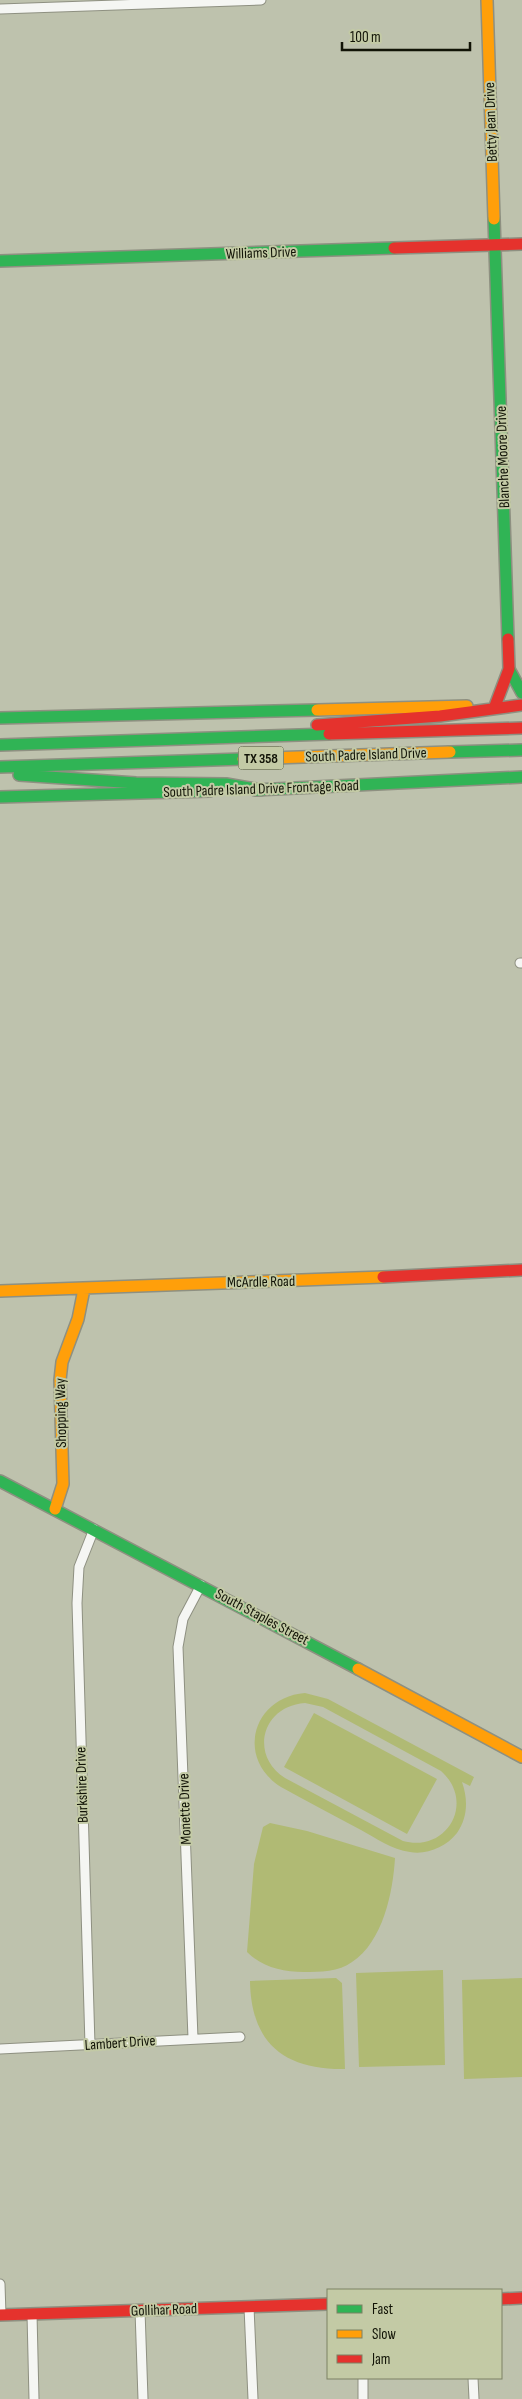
<svg xmlns="http://www.w3.org/2000/svg" width="522" height="2399" viewBox="0 0 522 2399" font-family="'Sofia Sans Condensed',sans-serif">
<rect width="100%" height="100%" fill="#bec2ad"/>
<path fill="#b0ba74" fill-rule="evenodd" d="M305 1693 328 1699 474 1777 470 1786 462 1782C468 1799 468 1817 457 1833 446 1847 427 1855 410 1852 392 1850 376 1838 361 1830 334 1816 307 1801 281 1787 235 1758 253 1697 305 1693ZM305 1703 323 1707 441 1771C476 1802 447 1853 403 1841L285 1778C249 1755 262 1706 305 1703Z
M314 1713 437 1779 407 1834 284 1767Z
M270 1823 307 1831 395 1858C393 1892 383 1942 352 1962 339 1972 320 1972 304 1972 282 1972 262 1967 247 1952L254 1864 263 1827Z
M443 1970 445 2065 359 2067 356 1973Z
M336 1978 342 1983 345 2069C285 2070 251 2044 250 1981Z
M522 1978V2077L464 2079 462 1980Z"/>
<g fill="none" stroke-linecap="round" stroke-linejoin="round">
<g stroke="#8e9081" stroke-width="11">
<path id="street" d="M0 9 261 0
M520 963H522
M193 2038 178 1647 183 1619 201 1585
M90 2045 77 1603 79 1567 94 1529
M0 2049 240 2037
M0 2284 1 2315
M249 2307 253 2399
M140 2310 143 2399
M32 2314 34 2399
M363 2378V2399
M473 2378 474 2399"/>
</g>
<g stroke="#8e9081" stroke-width="14">
<path id="fast" d="M494 219 508 639
M0 261 394 248
M509 669 522 693
M0 718 317 710
M0 745 329 734
M450 752 522 750
M0 767 243 759
M19 775 136 783 226 784 262 790
M255 790 522 777
M0 797 210 791
M0 1481 358 1669"/>
</g>
<g stroke="#8e9081" stroke-width="14">
<path id="slow" d="M487 0 494 219
M317 710 467 706
M243 759 450 752
M0 1291 383 1277
M55 1509 63 1484 60 1380 62 1362 78 1319 84 1289
M358 1669 522 1757"/>
</g>
<g stroke="#8e9081" stroke-width="14">
<path id="jam" d="M394 248 522 244
M495 706 509 669 508 639
M317 725 440 716 522 705
M329 734 522 728
M383 1277 522 1270
M501 2299 522 2298
M0 2315 328 2304"/>
</g>
<use href="#street" stroke="#f5f6f3" stroke-width="9"/>
<use href="#fast" stroke="#30b455" stroke-width="11"/>
<use href="#slow" stroke="#ff9f0a" stroke-width="11"/>
<use href="#jam" stroke="#e5322d" stroke-width="11"/>
</g>
<g text-anchor="middle" dominant-baseline="central" stroke-width="4" stroke-linejoin="round" paint-order="stroke">
<rect fill="#c3caa5" stroke="#464a36" stroke-width="1" x="238.5" y="746.5" width="45" height="23" rx="4"/>
<g font-size="14" font-weight="bold" fill="#111306">
<text x="261" y="758">TX 358</text>
</g>
<g font-size="15" fill="#111306" stroke="#c3caa5">
<text transform="translate(491 122) rotate(-92)">Betty Jean Drive</text>
<text transform="translate(261 253) rotate(-2)">Williams Drive</text>
<text transform="translate(503 457) rotate(-92)">Blanche Moore Drive</text>
<text transform="translate(366 755) rotate(-2)">South Padre Island Drive</text>
<text transform="translate(261 789) rotate(-2)">South Padre Island Drive Frontage Road</text>
<text transform="translate(261 1282) rotate(-1)">McArdle Road</text>
<text transform="translate(61 1413) rotate(-91)">Shopping Way</text>
<text transform="translate(262 1617) rotate(28)">South Staples Street</text>
<text transform="translate(82 1785) rotate(-92)">Burkshire Drive</text>
<text transform="translate(185 1809) rotate(-92)">Monette Drive</text>
<text transform="translate(120 2043) rotate(-4)">Lambert Drive</text>
<text transform="translate(164 2310) rotate(-2)">Gollihar Road</text>
</g>
</g>
<rect x="327" y="2289" width="175" height="90" fill="#c3caa5" stroke="#7c8165"/>
<rect x="337" y="2305" width="25" height="8" fill="#30b455" stroke="#7c8165"/>
<text x="372" y="2314" font-size="15" fill="#111306">Fast</text>
<rect x="337" y="2330" width="25" height="8" fill="#ff9f0a" stroke="#7c8165"/>
<text x="372" y="2339" font-size="15" fill="#111306">Slow</text>
<rect x="337" y="2355" width="25" height="8" fill="#e5322d" stroke="#7c8165"/>
<text x="372" y="2364" font-size="15" fill="#111306">Jam</text>
<path d="M342 42v8h128v-8" fill="none" stroke="#111306" stroke-width="2.5"/>
<text x="350" y="42" font-size="15" fill="#111306" stroke="#c3caa5" stroke-width="4" paint-order="stroke">100 m</text>
</svg>
